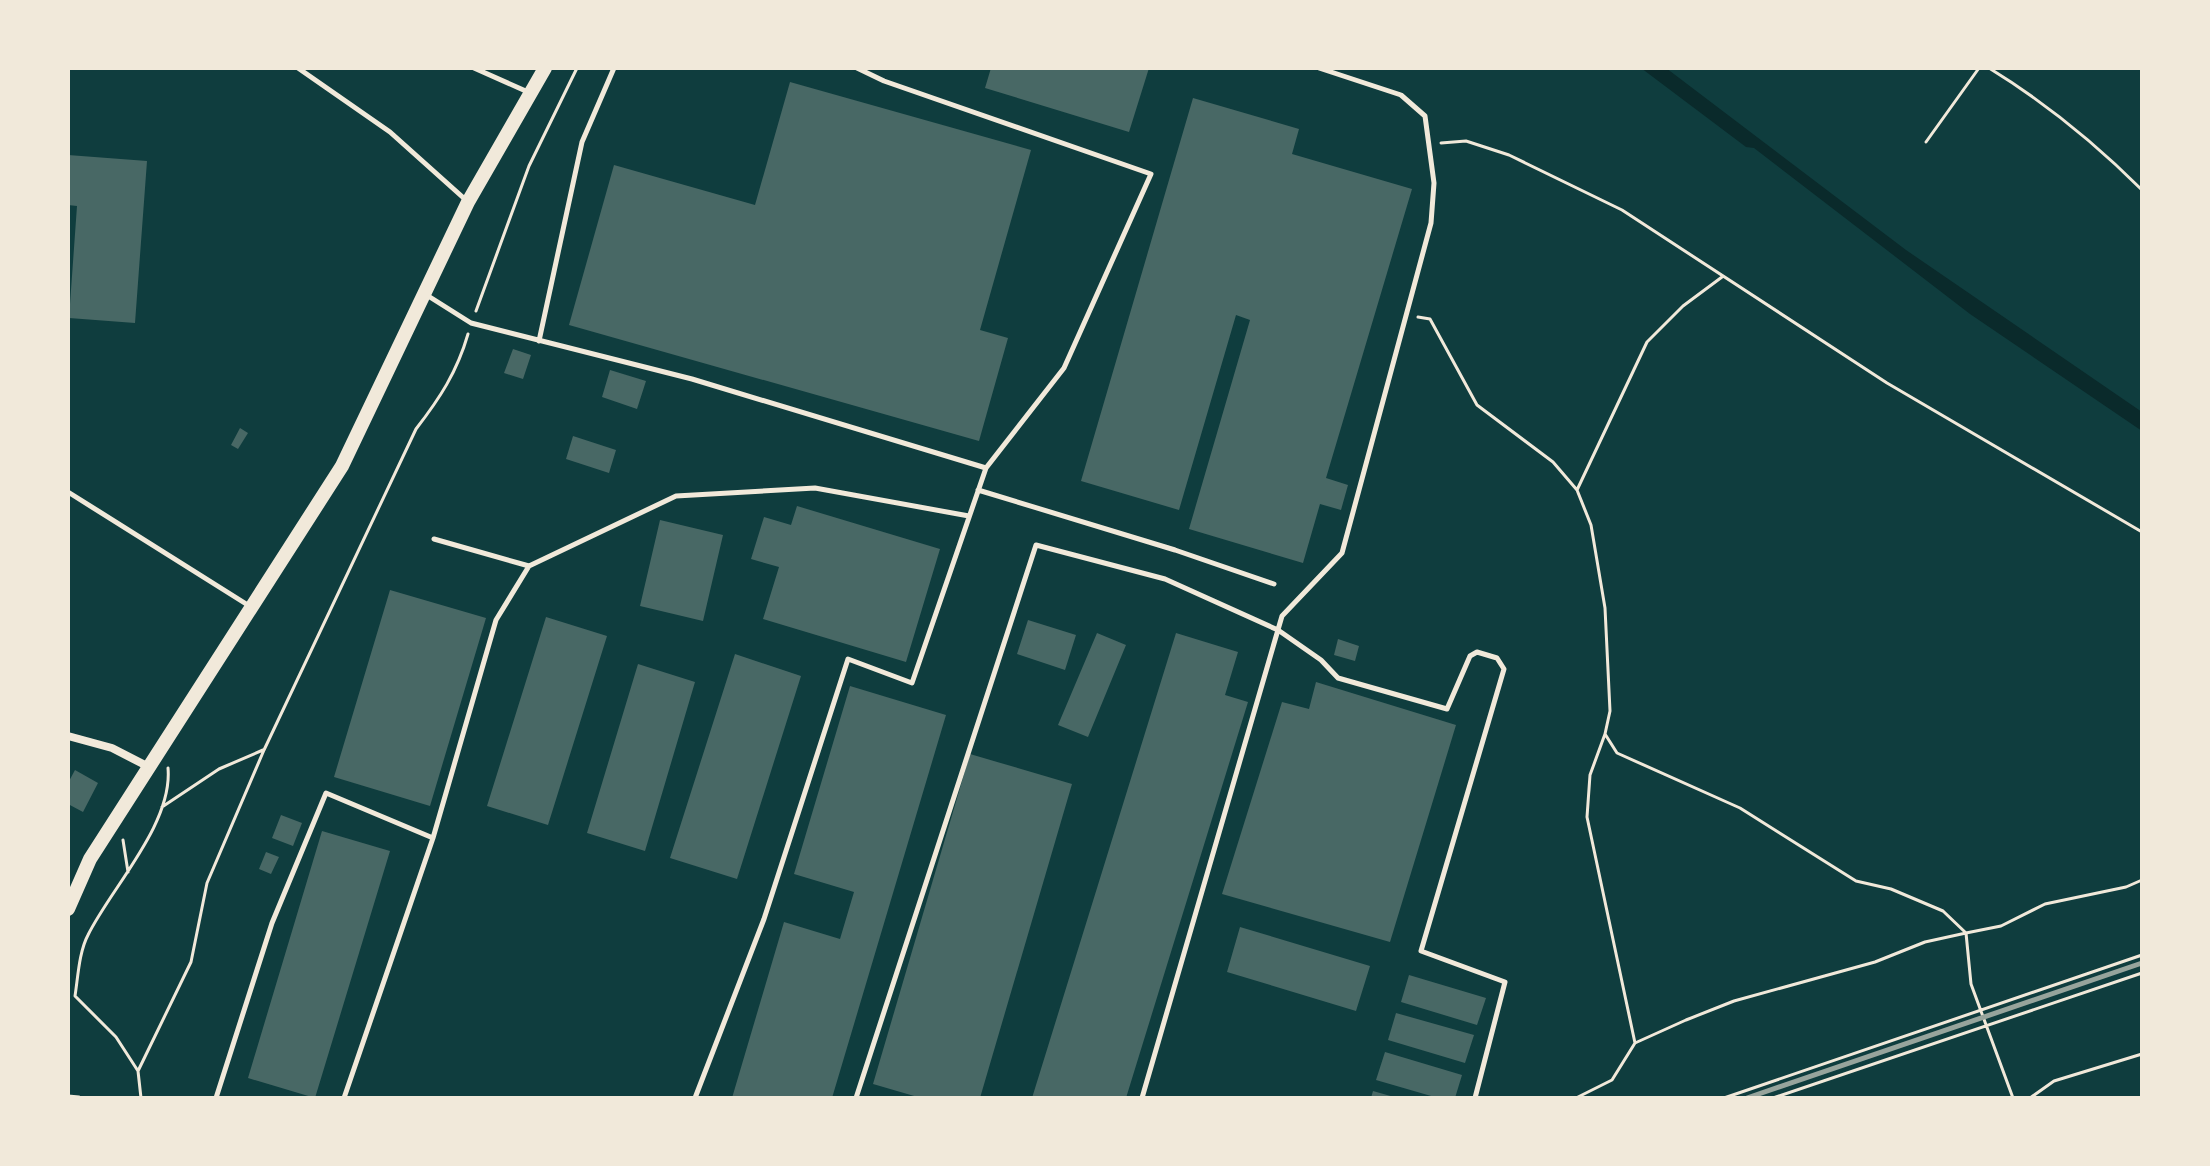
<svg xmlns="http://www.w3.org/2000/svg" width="2210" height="1166" viewBox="0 0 2210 1166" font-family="Jost,sans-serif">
<rect width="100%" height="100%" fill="#0f3d3e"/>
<path fill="#0a2a2b" d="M1641 68H1666L1906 250 2142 412V431L1970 314 1754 148 1746 147Z"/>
<path fill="#486865" d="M991 68H1149L1129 132 985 88Z
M790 82 1031 150 980 330 1008 338 979 441 569 325 614 165 755 205Z
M1193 98 1299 129 1292 154 1412 189 1326 478 1348 485 1341 510 1320 504 1303 563 1189 529 1250 320 1236 315 1179 510 1081 481Z
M68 155 147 161 135 323 69 318 77 206 68 205Z
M513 349 531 355 523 379 504 373Z
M610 370 646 381 637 409 602 397Z
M240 428 248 433 238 449 231 445Z
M573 436 616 450 609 473 566 459Z
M797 506 940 549 906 662 763 619 779 567 751 559 764 517 791 525Z
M660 520 723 535 703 621 640 606Z
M390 590 486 618 430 806 334 777Z
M546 617 607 636 548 825 487 806Z
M1028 620 1076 635 1065 670 1017 654Z
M1097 633 1126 645 1088 737 1058 725Z
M1176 633 1238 652 1225 695 1248 702 1126 1098H1032Z
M1338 639 1359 646 1355 661 1334 655Z
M735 654 801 676 737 879 670 858Z
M638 664 695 682 645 851 587 833Z
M1316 682 1456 725 1390 942 1222 894 1282 702 1309 709Z
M850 686 946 715 832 1098H732L784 922 840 939 854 892 794 874Z
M970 754 1072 784 980 1098H921L873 1084Z
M75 770 98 783 83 812 68 804V783Z
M281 815 302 823 293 846 272 838Z
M322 831 390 851 315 1098 248 1078Z
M266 852 279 857 271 874 259 869Z
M1240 927 1370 966 1356 1011 1227 972Z
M1409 975 1486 998 1477 1025 1401 1002Z
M1396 1013 1474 1035 1465 1063 1388 1040Z
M1385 1052 1462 1075 1455 1098H1438L1376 1080Z
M1373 1091 1394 1097 1393 1098H1371Z"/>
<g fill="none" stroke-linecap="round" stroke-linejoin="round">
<path stroke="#f1e9da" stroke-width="3" d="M1989 68C2046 103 2095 143 2142 190
M1926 142 1979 68
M1441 143 1466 141 1509 155 1622 210 1887 383 2142 532
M476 311 529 166 577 68
M1418 317 1430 319 1477 405 1553 462 1577 490 1591 525 1605 608 1610 711 1605 734 1617 753 1740 808 1856 881 1891 889 1943 911 1966 933 2001 926 2045 904 2126 887 2142 880
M1577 490 1647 342 1683 306 1722 277
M1605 734 1590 775 1587 817 1635 1043
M162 807 219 769 263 750
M123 840 128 872
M138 1071 191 962 207 883 264 750 416 429C440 398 457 372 468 334
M141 1098 138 1071 116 1037 75 996C78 977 79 952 88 935 111 888 173 824 168 768
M1576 1098 1612 1080 1635 1043 1686 1020 1734 1001 1875 962 1925 942 1966 933 1971 984 2013 1098
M1724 1098 2142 955
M1773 1098 2142 973
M2030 1098 2054 1081 2142 1054"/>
<path stroke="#f1e9da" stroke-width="5" d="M298 68 390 132 467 201
M474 68 528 92
M857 68 884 81 1151 174 1064 368 986 468
M425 294 471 323 692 379 986 468 912 683 848 659 764 919 695 1098
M539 341 582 142 614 68
M978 490 1175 550 1274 584
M68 492 251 607
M434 539 529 566
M68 1097 79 1098
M216 1098 272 923 326 793 433 838
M344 1098 433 838 496 620 529 566 676 496 815 488 969 516
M856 1098 1036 545 1165 579 1278 630 1321 660 1338 678 1447 709 1470 656 1477 652 1497 658 1504 669 1421 951 1505 982 1475 1098
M1142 1098 1282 616 1342 553 1431 223 1434 183 1425 116 1401 95 1319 68"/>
<path stroke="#f1e9da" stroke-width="8" d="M68 736 112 748 149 767"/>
<path stroke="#f1e9da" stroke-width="14" d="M68 909 90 859 342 466 468 202 545 68"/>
<path stroke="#97a49c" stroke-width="5" d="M1747 1098 2142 963"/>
</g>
<rect width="2210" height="1166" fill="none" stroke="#f1e9da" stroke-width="140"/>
</svg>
